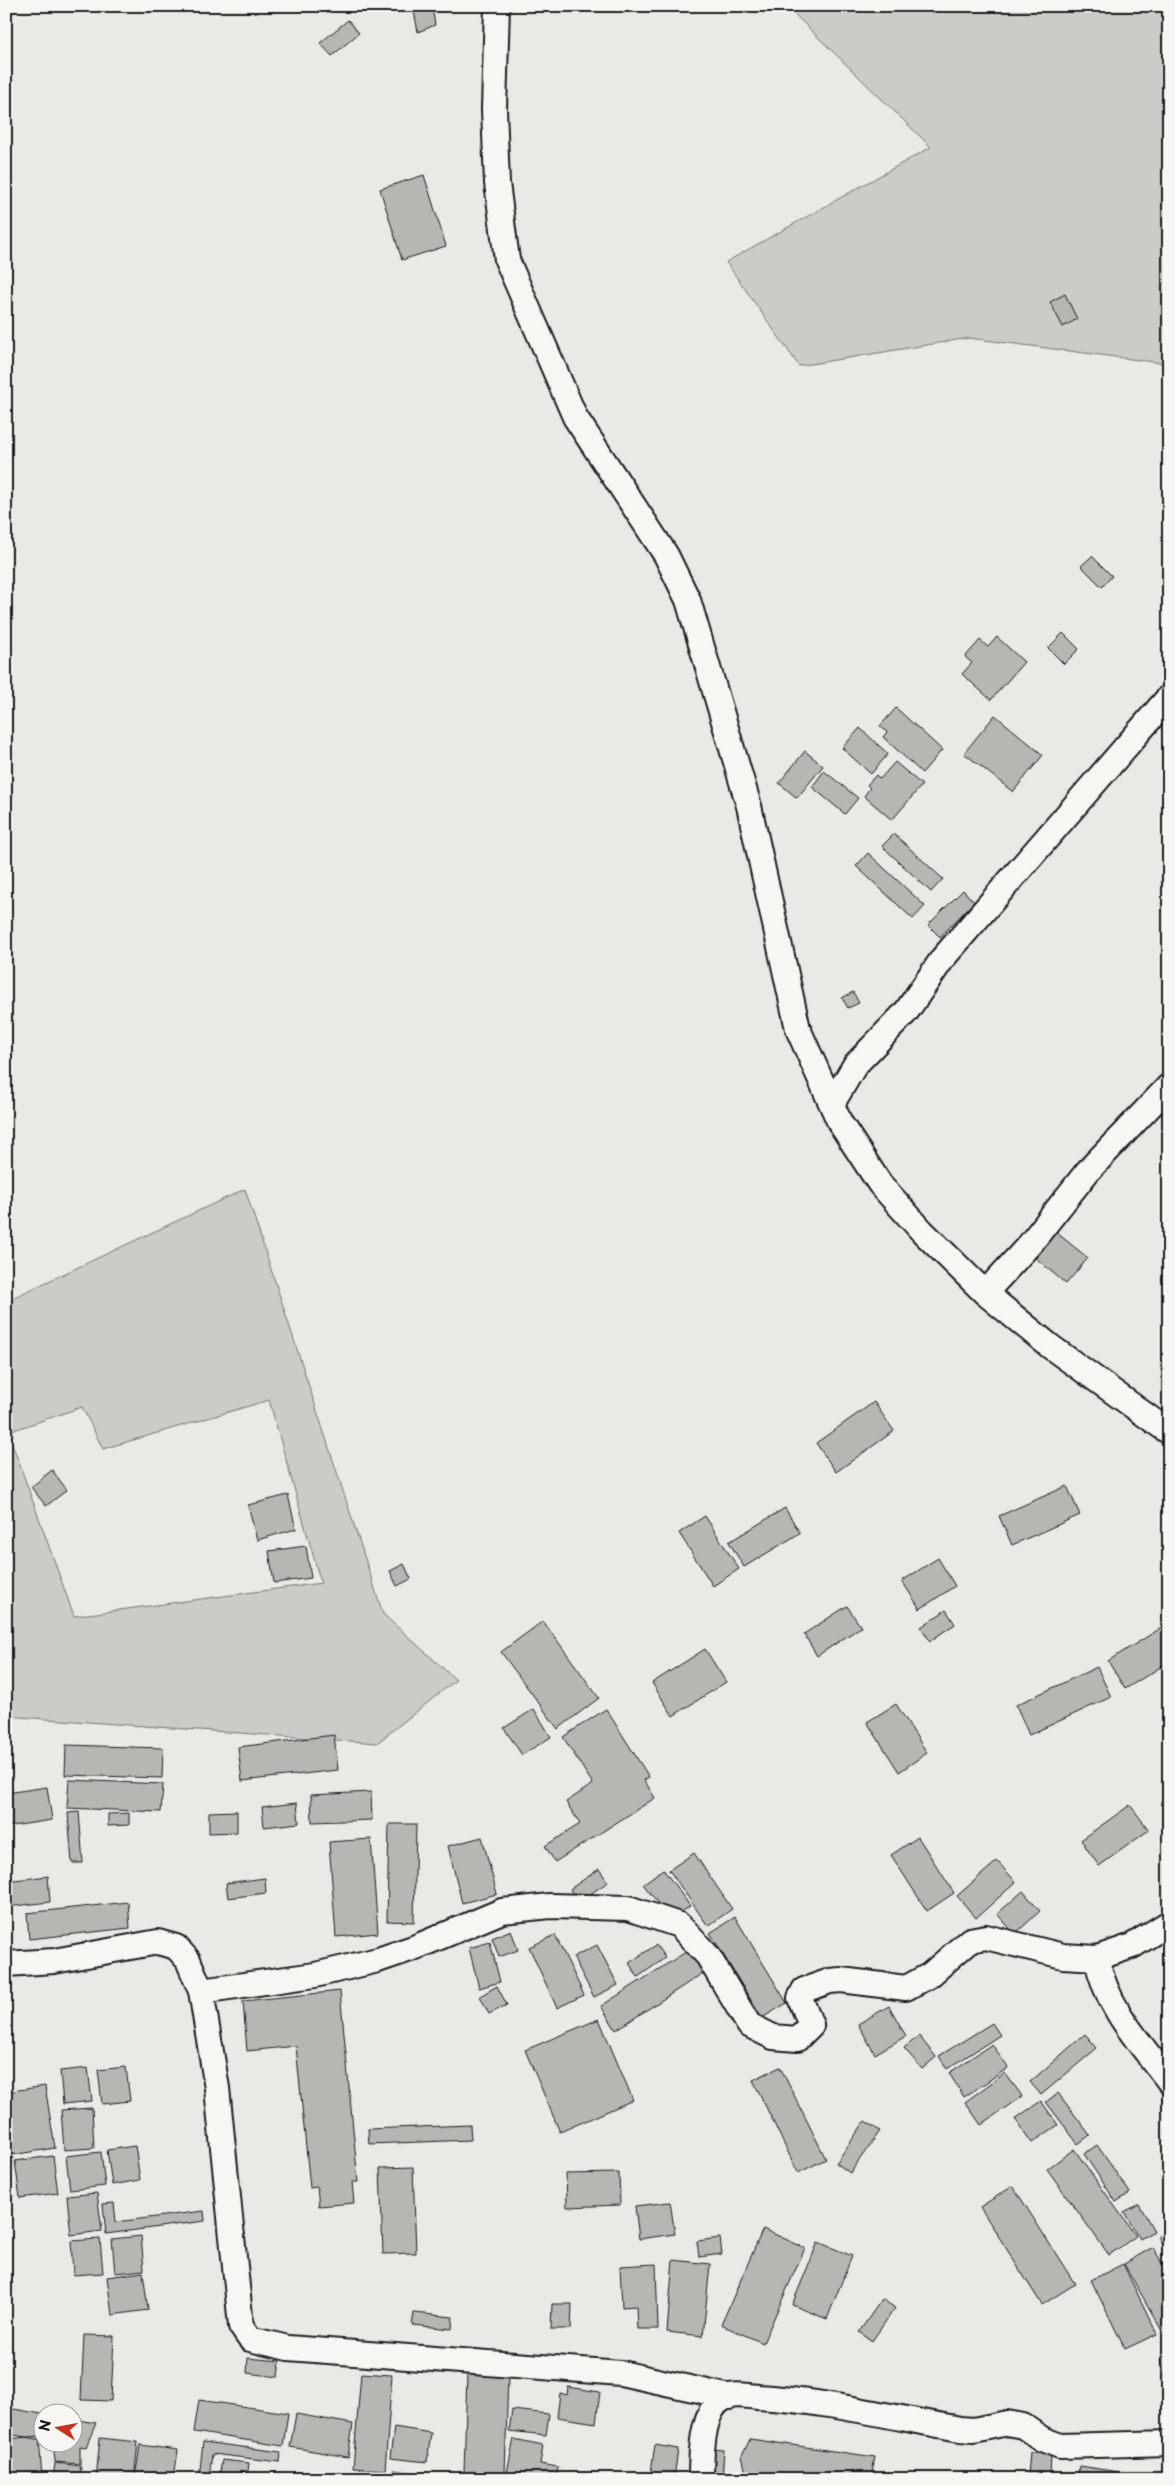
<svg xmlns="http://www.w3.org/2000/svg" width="1175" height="2485" viewBox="0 0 1175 2485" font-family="'Playpen Sans',sans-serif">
<rect width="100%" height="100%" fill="#e9e9e5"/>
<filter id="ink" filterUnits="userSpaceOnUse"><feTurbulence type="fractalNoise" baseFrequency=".02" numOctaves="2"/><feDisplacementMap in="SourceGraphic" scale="10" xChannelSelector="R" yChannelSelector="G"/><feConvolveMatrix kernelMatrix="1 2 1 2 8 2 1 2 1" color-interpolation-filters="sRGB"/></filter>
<g filter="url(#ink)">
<path fill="#cbcbc7" stroke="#747472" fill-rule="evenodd" d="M786 6H1169V364L969 338 799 366 726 262 931 147Z
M245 1189 383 1614 456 1680 377 1743 6 1716V1301ZM269 1400 321 1583 74 1616 8 1432 82 1407 103 1449Z"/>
<path fill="#b6b6b3" stroke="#1c1c1c" d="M413 6H432L435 25 418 32Z
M348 20 359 33 332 56 320 43Z
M424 175 446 246 402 260 380 189Z
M1065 294 1077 319 1063 327 1050 302Z
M1092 556 1112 576 1102 587 1081 566Z
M1063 633 1079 649 1064 664 1048 648Z
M997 637 1024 662 991 700 962 674 972 663 965 657 980 640 988 647Z
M896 708 942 750 922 773 883 737 887 732 880 726Z
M995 715 1043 755 1013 792 964 753Z
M860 728 888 754 871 774 842 748Z
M805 751 823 766 797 798 779 783Z
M895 762 922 785 892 820 864 796 870 788 867 785 876 775 880 779Z
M824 771 858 798 845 814 812 787Z
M894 834 943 879 931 892 882 846Z
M868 853 925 906 913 919 856 866Z
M963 890 974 902 940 937 928 925Z
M853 992 859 1003 848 1008 842 998Z
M1052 1229 1088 1258 1066 1284 1031 1254Z
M874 1402 894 1431 836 1472 816 1443Z
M52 1470 67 1490 46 1506 31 1487Z
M1067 1486 1080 1515 1012 1545 999 1516Z
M288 1495 296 1529 257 1540 248 1505Z
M785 1508 800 1533 744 1567 729 1542Z
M705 1516 739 1569 713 1586 679 1533Z
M306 1546 311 1578 274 1583 269 1551Z
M938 1558 955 1586 920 1609 902 1581Z
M404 1564 411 1579 397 1586 390 1571Z
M847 1606 861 1627 817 1656 804 1634Z
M946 1610 955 1624 930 1641 921 1627Z
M543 1621 599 1698 558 1729 501 1652Z
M1169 1623V1662L1125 1689 1108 1661Z
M705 1649 726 1682 673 1716 652 1683Z
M1097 1667 1111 1697 1029 1735 1016 1705Z
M896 1704 927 1753 899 1772 867 1722Z
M534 1709 551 1737 522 1755 504 1728Z
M606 1709 649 1777 644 1780 655 1798 555 1862 545 1846 580 1824 566 1802 593 1784 563 1737Z
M334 1735 338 1770 242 1781 238 1747Z
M66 1745 163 1748 162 1778 65 1775Z
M69 1780 163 1784 161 1812 67 1808Z
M47 1787 52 1820 6 1827V1793Z
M371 1792 372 1820 312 1822 311 1795Z
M297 1803 299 1823 264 1827 262 1807Z
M1130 1805 1149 1830 1099 1866 1081 1840Z
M237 1811V1832L209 1833V1812Z
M79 1812 83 1863H72L68 1813Z
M129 1813V1825L108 1826V1814Z
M389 1824H416L414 1922 387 1921Z
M482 1837 497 1894 462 1903 448 1846Z
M918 1837 954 1893 927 1911 891 1855Z
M371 1839 378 1933 336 1937 329 1842Z
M694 1853 732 1909 708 1926 669 1870Z
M997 1861 1016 1882 976 1918 957 1896Z
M599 1869 608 1882 578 1902 570 1889Z
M663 1869 690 1906 671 1920 643 1884Z
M48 1876 50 1902 6 1907V1881Z
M265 1878 266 1893 228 1898 226 1883Z
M1023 1891 1040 1911 1015 1934 997 1914Z
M128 1902 130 1928 29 1939 27 1913Z
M735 1917 787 2003 762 2018 710 1933Z
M511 1930 518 1950 499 1957 492 1938Z
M555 1935 584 1995 557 2008 529 1947Z
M490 1942 500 1982 479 1988 469 1948Z
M597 1945 618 1985 594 1997 573 1957Z
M656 1945 665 1958 638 1977 629 1963Z
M689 1950 703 1973 616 2030 601 2006Z
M497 1986 507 2005 489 2014 480 1996Z
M340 1991 358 2182H352L354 2203 319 2206 317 2187 310 2188 296 2046 247 2051 243 2001Z
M889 2006 906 2036 875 2054 858 2024Z
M599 2019 633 2100 560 2132 525 2050Z
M992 2023 1000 2035 947 2069 939 2056Z
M1085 2034 1097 2048 1041 2095 1030 2082Z
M919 2036 936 2057 922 2069 904 2048Z
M992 2044 1008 2068 964 2097 949 2073Z
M126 2067 130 2101 102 2104 98 2070Z
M780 2067 826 2159 798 2173 753 2080Z
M88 2068 92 2101 63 2104 60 2071Z
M1005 2073 1022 2096 981 2125 965 2102Z
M45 2086 55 2148 12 2155 6 2115V2092Z
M1058 2093 1090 2135 1078 2144 1046 2102Z
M1041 2101 1058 2125 1032 2143 1015 2119Z
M92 2108 94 2148 64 2150 61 2110Z
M865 2121 880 2131 850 2173 836 2163Z
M470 2125 471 2140 369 2144 368 2129Z
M1097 2145 1130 2193 1116 2202 1084 2154Z
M135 2146 140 2180 112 2185 107 2150Z
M1074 2149 1136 2236 1109 2255 1047 2169Z
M101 2152 105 2186 70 2190 66 2156Z
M53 2156 58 2193 20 2198 15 2161Z
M413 2167 416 2253 383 2254 380 2168Z
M619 2173 620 2205 567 2207 566 2174Z
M1013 2186 1075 2284 1042 2305 980 2207Z
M97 2193 102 2231 71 2235 67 2196Z
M670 2202 675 2234 639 2239 635 2206Z
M114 2203 116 2222 204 2211 205 2221 106 2234 103 2204Z
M1139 2204 1154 2231 1140 2239 1124 2212Z
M763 2229 805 2248 763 2343 721 2325Z
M1169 2231V2259L1158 2236Z
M141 2236 144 2270 115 2273 112 2239Z
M720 2238 722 2254 699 2257 697 2241Z
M100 2239 103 2273 73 2275 71 2241Z
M818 2242 852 2256 827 2319 792 2305Z
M1153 2247 1169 2276V2334L1165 2336 1124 2264Z
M673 2260 710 2264 703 2336 667 2332Z
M656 2264 658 2329H637L636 2306 622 2307 620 2266Z
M1123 2264 1157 2334 1125 2349 1091 2280Z
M143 2272 148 2310 112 2315 107 2277Z
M882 2299 895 2308 872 2341 859 2332Z
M552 2304H572L571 2329H551Z
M414 2313 453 2317 452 2329 412 2325Z
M84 2335 114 2336 111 2401 81 2400Z
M1169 2355V2386H1166L1161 2357Z
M248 2358 280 2361 278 2377 247 2373Z
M361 2373 392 2375 385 2470 353 2468Z
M467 2373 508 2375 505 2473 464 2472Z
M568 2387 600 2392 596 2423 557 2417 560 2393 567 2395Z
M199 2400 288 2413 283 2446 194 2432Z
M8 2408 42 2414V2440L9 2434Z
M512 2410 549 2414 546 2435 509 2431Z
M296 2414 353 2424 348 2457 290 2447Z
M72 2419 96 2423 86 2447 80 2446V2464L55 2462 53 2442H72Z
M394 2427 431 2433 427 2462 390 2458Z
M39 2436 42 2479H11L7 2439Z
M100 2438 138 2442 134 2479H96Z
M514 2439 543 2445 540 2464 558 2467 556 2479 506 2477Z
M750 2439 875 2457 871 2479 747 2477 742 2456Z
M203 2442 281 2452 280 2462 212 2454 209 2479H199Z
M140 2445 178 2450 174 2479H135Z
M655 2445 678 2449 674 2479H650Z
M713 2449 724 2450 722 2479H702Z
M1030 2452 1051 2453 1050 2476 1028 2475Z
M222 2460 249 2463 247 2479H219Z
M55 2463 81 2466 80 2479H53Z
M1079 2466 1119 2472 1118 2479H1077Z
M393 2470 428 2474 427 2479H392Z"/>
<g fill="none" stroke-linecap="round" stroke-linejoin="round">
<g stroke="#1c1c1c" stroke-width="28">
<path id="minor" d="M497 6 494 109 497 183 507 260 575 417 666 555 688 600 749 806 798 1029 840 1123 880 1184 922 1231 985 1293 1051 1347 1169 1432
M832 1104 855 1065 906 1012 943 958 1169 697
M985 1293 1030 1244 1087 1172 1169 1086
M1097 1958C1105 2006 1140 2043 1169 2081
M6 1964 54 1961 158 1942 176 1947 188 1960 201 1991 217 2088 241 2326 250 2339 288 2348 621 2373 730 2397
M201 1991 315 1975 378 1960 416 1947 502 1911 550 1906 628 1908 679 1925 708 1956 749 2025 773 2037 797 2039 811 2025 800 1998 804 1990 830 1981 841 1980 906 1988 930 1975 970 1940 986 1937 1063 1956 1097 1958 1132 1946 1169 1923
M701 2479C701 2457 701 2409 724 2398 733 2393 748 2396 758 2397 826 2401 892 2417 960 2429L974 2430 1007 2423 1023 2426 1042 2439 1060 2446 1169 2443"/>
</g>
<use href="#minor" stroke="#f6f6f2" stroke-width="24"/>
</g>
</g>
<rect width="1175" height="2485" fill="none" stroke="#f6f6f2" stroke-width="25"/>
<rect x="12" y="12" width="1150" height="2460" fill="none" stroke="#1c1c1c" stroke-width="2" filter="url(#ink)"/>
<g transform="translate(58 2428) rotate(281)"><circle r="24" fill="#f6f6f2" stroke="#9f9f9c"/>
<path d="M0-4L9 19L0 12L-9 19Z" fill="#c8321e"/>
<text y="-8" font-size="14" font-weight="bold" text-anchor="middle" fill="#1c1c1c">N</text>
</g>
</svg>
